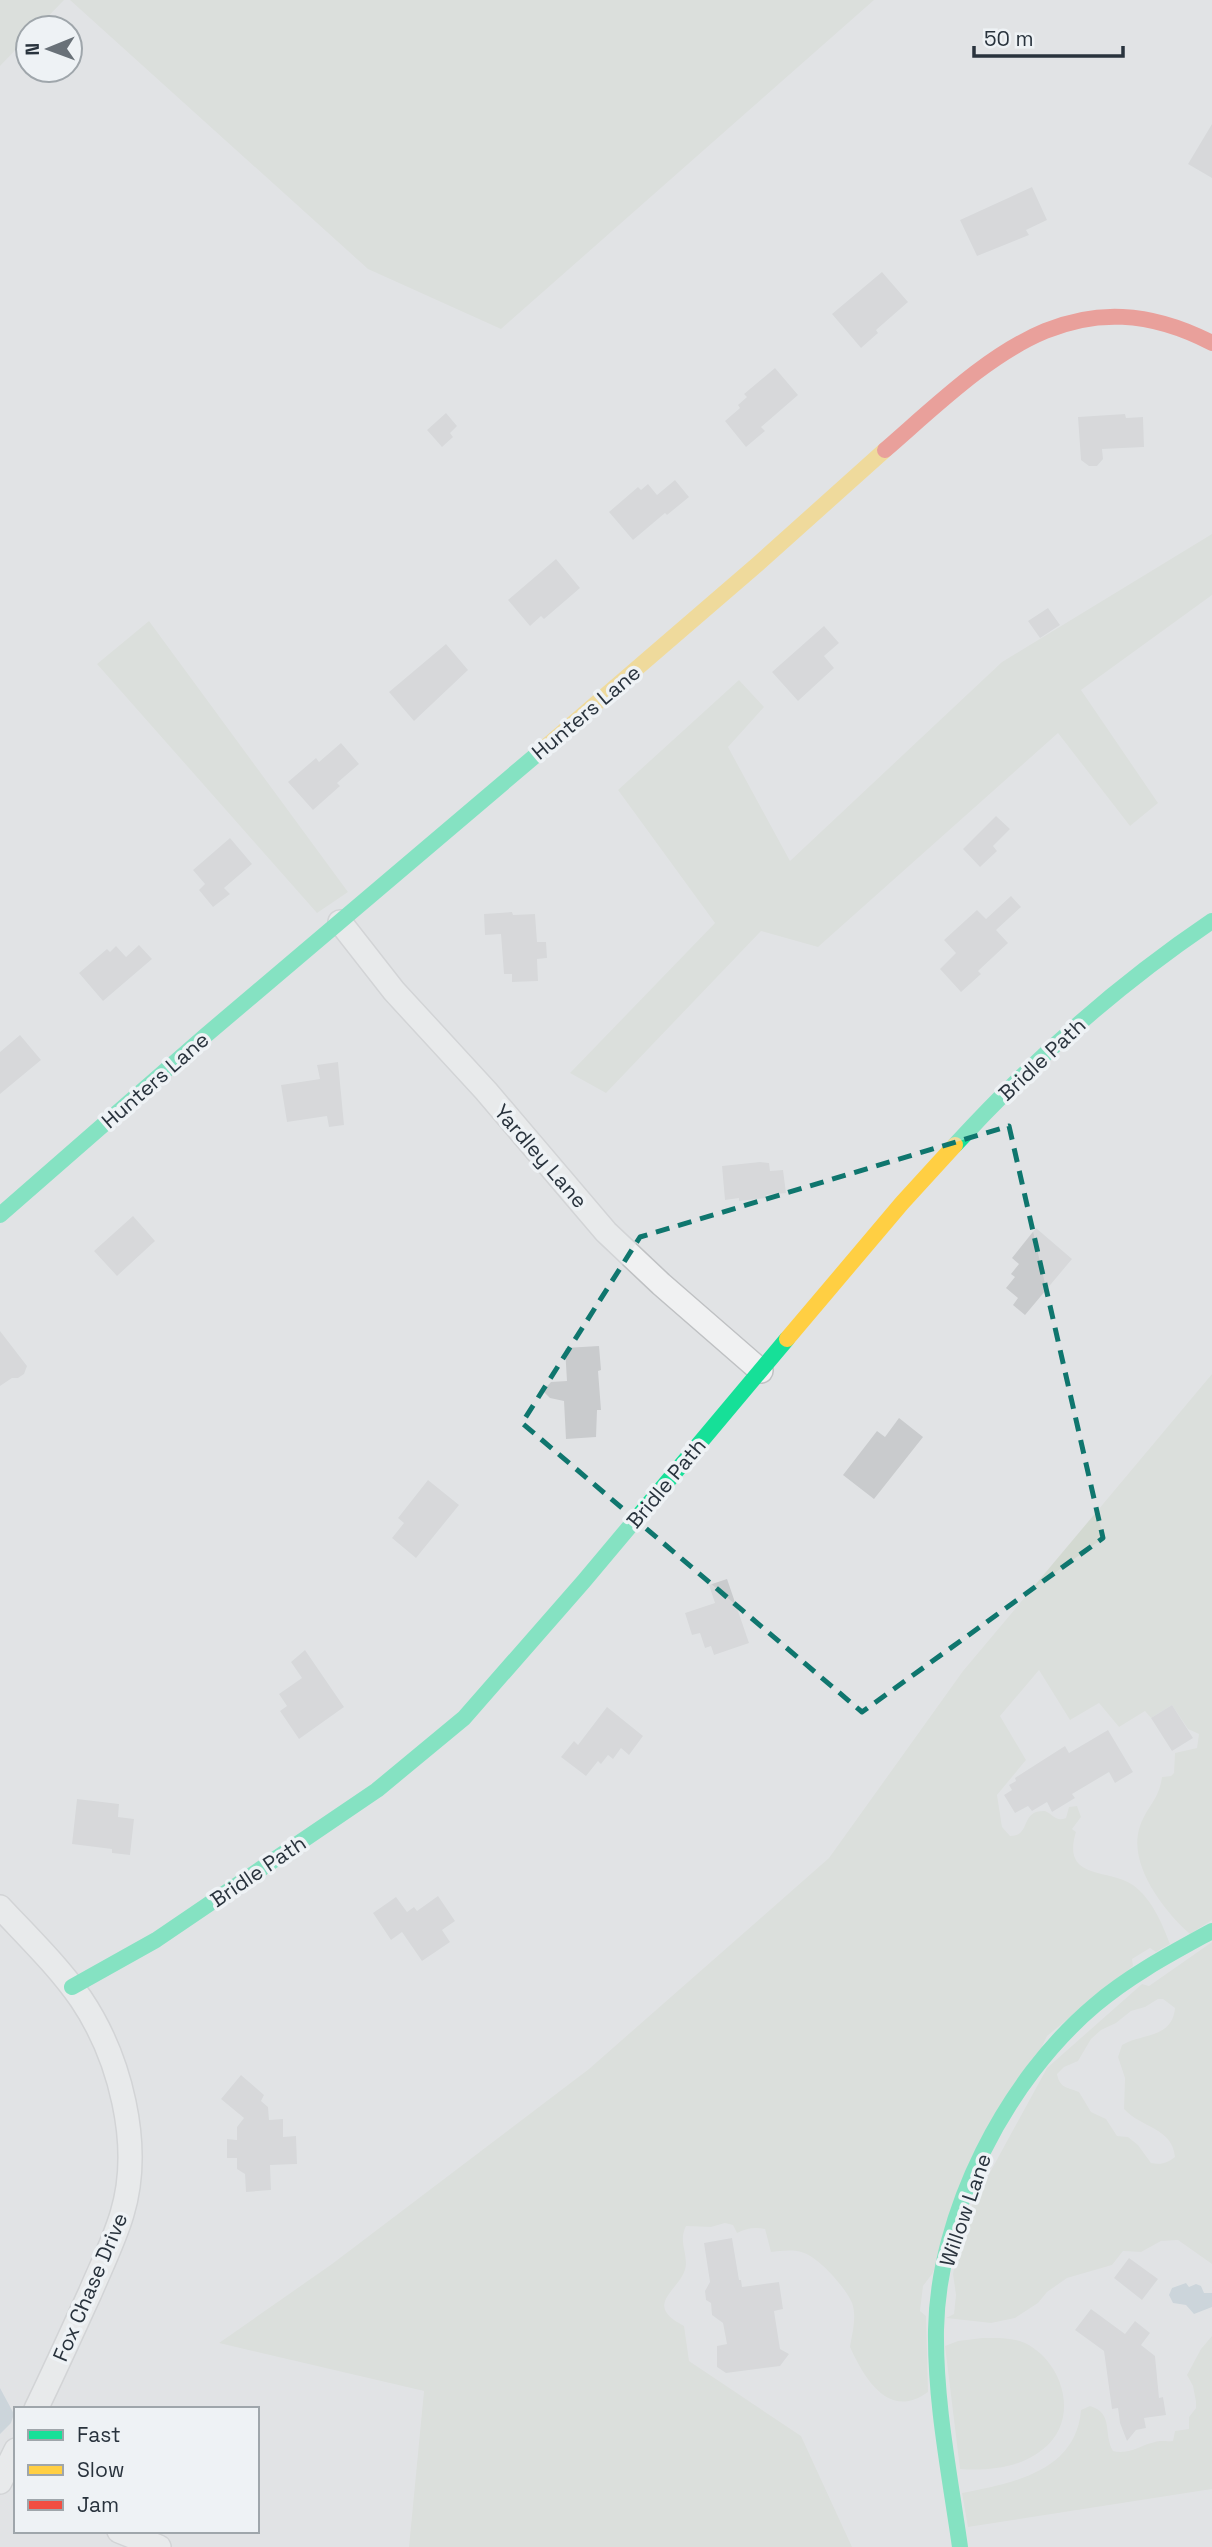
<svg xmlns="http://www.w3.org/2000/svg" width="1212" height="2547" viewBox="0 0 1212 2547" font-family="'Space Grotesk',sans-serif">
<rect width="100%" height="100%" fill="#e1e3e5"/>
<path fill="#d3d9d1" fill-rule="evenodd" d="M0 0H64L37 28H28V37L0 66Z
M70 0H874L501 329 368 269Z
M1212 534V595L1081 690 1158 803 1130 826 1058 733 818 947 761 931 606 1093 570 1073 715 923 618 790 739 680 764 707 728 747 790 861 1002 662Z
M149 621 348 892 317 913 97 664Z
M1212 1374V1920L1190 1934C1163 1910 1127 1863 1140 1826 1147 1806 1159 1800 1162 1777L1171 1776 1174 1773 1175 1753 1197 1748 1199 1734 1188 1729 1172 1705 1151 1718 1145 1711 1119 1727 1099 1703 1070 1720 1039 1670 1000 1716 1026 1760 997 1795 1002 1827 1010 1836C1032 1836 1019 1810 1045 1811 1054 1815 1056 1822 1066 1818L1069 1807 1077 1806 1081 1817 1072 1829 1076 1832C1061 1881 1109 1868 1133 1885 1152 1899 1162 1923 1170 1944L1156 1952 1150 1948 1132 1959 1133 1966 1047 2036 932 2274 923 2286 920 2311 926 2316 928 2392C889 2421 864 2378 850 2347 852 2334 857 2317 852 2303 846 2288 819 2258 804 2253 793 2249 782 2251 771 2252L765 2229C755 2227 747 2228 737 2233L733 2225 725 2223 711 2227 686 2226C679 2240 686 2249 686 2264 685 2289 639 2303 684 2326L689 2361 801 2436 852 2547H409L424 2391 219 2343 332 2264 589 2069 829 1858 963 1671Z
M1212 1942V2264L1178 2240 1161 2241 1141 2252 1123 2251 1112 2265 1067 2278 1047 2292 1038 2303 1015 2318 991 2323 946 2318 954 2314 956 2295 953 2274 964 2220 1047 2068 1142 1984 1149 1986ZM1158 1999H1163L1175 2008C1172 2039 1142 2033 1122 2045L1118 2057 1125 2078 1124 2109C1141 2128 1172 2127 1175 2157 1167 2163 1162 2165 1151 2163L1138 2145 1128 2137 1117 2136 1106 2119 1091 2112 1079 2092C1068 2087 1060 2089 1057 2074L1064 2067 1078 2061 1091 2039 1101 2030 1116 2023 1131 2011 1145 2007Z
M1212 2336V2489L968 2527 962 2493C1012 2483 1076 2472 1081 2410L1090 2406C1114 2413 1103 2434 1113 2451 1130 2455 1140 2445 1155 2442 1160 2440 1167 2442 1173 2441L1175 2431 1189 2429V2417L1196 2408V2402L1193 2386 1187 2375 1201 2349Z
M982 2338C997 2338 1011 2337 1025 2343 1064 2362 1081 2421 1042 2450 1020 2468 987 2471 960 2469L945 2346 958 2341Z"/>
<path fill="#b1c4cf" d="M1186 2283 1189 2287 1196 2284 1201 2286 1204 2293H1212V2307L1194 2314 1186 2305 1173 2303 1169 2295 1172 2288Z
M0 2388 14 2414 11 2423 0 2434Z"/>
<path fill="#c9cbcd" d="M1212 124V178L1188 164Z
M1032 187 1047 220 1026 230 1029 235 977 256 960 220Z
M882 272 908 302 876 330 878 333 861 348 832 314Z
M775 368 798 395 761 427 765 431 746 447 725 421 740 408 738 405 747 397 744 394Z
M446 413 457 426 450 433 453 437 442 447 427 430Z
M1125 414 1126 418 1143 417 1144 447 1102 449 1103 459 1097 466H1089L1081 460 1078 417Z
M675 480 689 497 667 515 665 513 633 540 609 512 638 487 641 490 648 484 657 495Z
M556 559 580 588 544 619 541 616 530 626 508 600Z
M1048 608 1060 625 1040 638 1028 621Z
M824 626 839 643 824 656 834 668 798 701 772 672Z
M446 644 468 670 414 721 389 692Z
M341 743 359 764 337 783 340 786 313 810 288 782 316 758 319 762Z
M996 816 1010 829 993 846 997 851 980 867 963 849Z
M230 838 252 864 224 888 230 894 213 907 199 890 205 884 193 870Z
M1011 896 1021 907 996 930 1008 943 978 971 981 974 961 992 940 969 956 953 944 940 977 910 986 919Z
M512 912 513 915 535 914 537 942H546L547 958 537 959 538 981 512 982V974H504L501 934 485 935 484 914Z
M139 945 152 959 103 1001 79 973 107 949 110 952 116 946 126 957Z
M20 1035 41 1060 0 1094V1052Z
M338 1062 344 1125 329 1127 327 1116 287 1122 281 1085 320 1079 317 1065Z
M760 1162 769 1163 770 1171 783 1170 786 1193 766 1195V1198L739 1201V1198L725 1200 722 1166Z
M133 1216 155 1241 117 1276 94 1251Z
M1036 1228 1072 1259 1025 1315 1013 1305 1018 1298 1006 1288 1015 1277 1011 1274 1019 1264 1012 1258Z
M0 1331 27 1366 24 1374 18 1378H12L0 1386Z
M599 1346 601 1370 598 1371 601 1410H597L596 1437 566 1439 564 1401 550 1398 543 1391 551 1382 567 1381 565 1348Z
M899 1418 923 1437 874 1499 843 1475 877 1431 885 1437Z
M428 1480 459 1505 416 1558 392 1538 404 1523 398 1518Z
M727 1579 749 1643 714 1655 711 1646 705 1648 700 1633 692 1635 685 1613 715 1603 709 1585Z
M305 1650 344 1707 299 1739 280 1711 287 1706 279 1694 302 1678 291 1662Z
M1172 1705 1193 1738 1172 1751 1151 1718Z
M607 1707 643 1736 629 1755 621 1748 613 1759 608 1755 601 1764 598 1761 586 1776 561 1757 574 1741 578 1745Z
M1108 1730 1133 1772 1115 1783 1109 1772 1072 1794 1075 1798 1052 1812 1047 1802 1032 1811 1028 1806 1015 1813 1004 1795 1012 1790 1009 1785 1016 1781 1015 1778 1065 1746 1069 1753Z
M77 1799 119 1804 118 1817 134 1819 130 1855 112 1853V1849L72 1844Z
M438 1896 455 1921 442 1930 450 1942 422 1961 402 1932 391 1940 373 1913 396 1897 407 1912 414 1907 417 1911Z
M241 2075 264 2095 261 2101 268 2107 269 2120 283 2119V2137L296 2136 297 2164 270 2165 271 2190 246 2192 245 2174 237 2169V2158H227V2139L237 2140V2127L244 2118 221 2099Z
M732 2238 739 2280H741L742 2287 779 2282 783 2309 774 2311 780 2349 789 2354 780 2366 726 2373 717 2367V2346L727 2344 723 2323 712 2315 711 2303 706 2300 705 2291 710 2282 704 2243Z
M1129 2258 1158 2279 1142 2300 1114 2278Z
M1091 2309 1125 2334 1135 2321 1150 2333 1141 2345 1155 2356 1159 2398 1163 2397 1166 2415 1144 2418 1146 2428 1136 2430 1127 2441 1120 2423 1118 2408 1112 2409 1104 2351 1075 2330Z"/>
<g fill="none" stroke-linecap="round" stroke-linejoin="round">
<g stroke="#bfc1c3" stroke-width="26">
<path id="street" d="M340 922 394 991 486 1091 606 1232 661 1284 761 1371
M0 1907C28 1937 58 1966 81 1999 120 2057 143 2145 122 2214 114 2241 101 2267 90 2293 72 2332 55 2370 36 2409
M0 2482 16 2450
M119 2531 159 2547"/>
</g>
<use href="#street" stroke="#f0f1f2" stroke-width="23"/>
<path stroke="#16e098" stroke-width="16" d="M955 1145C1032 1061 1117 985 1212 921
M0 1215 205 1036 542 750
M72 1987 156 1940 377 1790 464 1718 584 1581 787 1339
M960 2547C950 2476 935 2403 936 2330 938 2213 1006 2080 1095 2005 1130 1975 1172 1953 1212 1931"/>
<path stroke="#ffcf43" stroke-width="16" d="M542 750 759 563 885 450
M787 1339 902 1203 955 1145"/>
<path stroke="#f24e42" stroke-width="16" d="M885 450C985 363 1071 270 1212 343"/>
</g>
<path d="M0 0H1212V2547H0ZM1009 1126 1103 1538 862 1712 522 1423 640 1237Z" fill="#e1e3e5" fill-opacity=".55" fill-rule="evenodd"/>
<path fill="none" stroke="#0f766e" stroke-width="5" stroke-dasharray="14 9" stroke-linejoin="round" d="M1009 1126 1103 1538 862 1712 522 1423 640 1237Z"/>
<g text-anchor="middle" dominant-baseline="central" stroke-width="7" stroke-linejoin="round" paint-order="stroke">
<g font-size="21" fill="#29333d" stroke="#eef2f5">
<text transform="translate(586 712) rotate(-40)">Hunters Lane</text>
<text transform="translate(1042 1059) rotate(-43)">Bridle Path</text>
<text transform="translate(155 1080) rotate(-41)">Hunters Lane</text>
<text transform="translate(541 1156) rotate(49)">Yardley Lane</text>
<text transform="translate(666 1483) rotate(-50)">Bridle Path</text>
<text transform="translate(258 1871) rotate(-34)">Bridle Path</text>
<text transform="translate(965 2210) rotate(-71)">Willow Lane</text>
<text transform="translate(90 2287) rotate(-67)">Fox Chase Drive</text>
</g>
</g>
<rect x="14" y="2407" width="245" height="126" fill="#eef2f5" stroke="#9fa6ab" stroke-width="2"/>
<rect x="28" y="2430" width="35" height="10" fill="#16e098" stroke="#9fa6ab" stroke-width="2"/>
<text x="77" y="2442" font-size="21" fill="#29333d">Fast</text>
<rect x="28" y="2465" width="35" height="10" fill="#ffcf43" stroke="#9fa6ab" stroke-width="2"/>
<text x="77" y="2477" font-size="21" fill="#29333d">Slow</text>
<rect x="28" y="2500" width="35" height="10" fill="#f24e42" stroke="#9fa6ab" stroke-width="2"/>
<text x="77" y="2512" font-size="21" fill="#29333d">Jam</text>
<g transform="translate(49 49) rotate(269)"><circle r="33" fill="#eef2f5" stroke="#9fa6ab" stroke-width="2"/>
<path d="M0-5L12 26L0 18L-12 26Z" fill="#697178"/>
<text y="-10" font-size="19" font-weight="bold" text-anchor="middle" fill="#29333d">N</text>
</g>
<path d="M974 46v10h149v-10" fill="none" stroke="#29333d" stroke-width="3.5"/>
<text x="984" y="46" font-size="21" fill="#29333d" stroke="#eef2f5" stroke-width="5" paint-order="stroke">50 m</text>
</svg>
